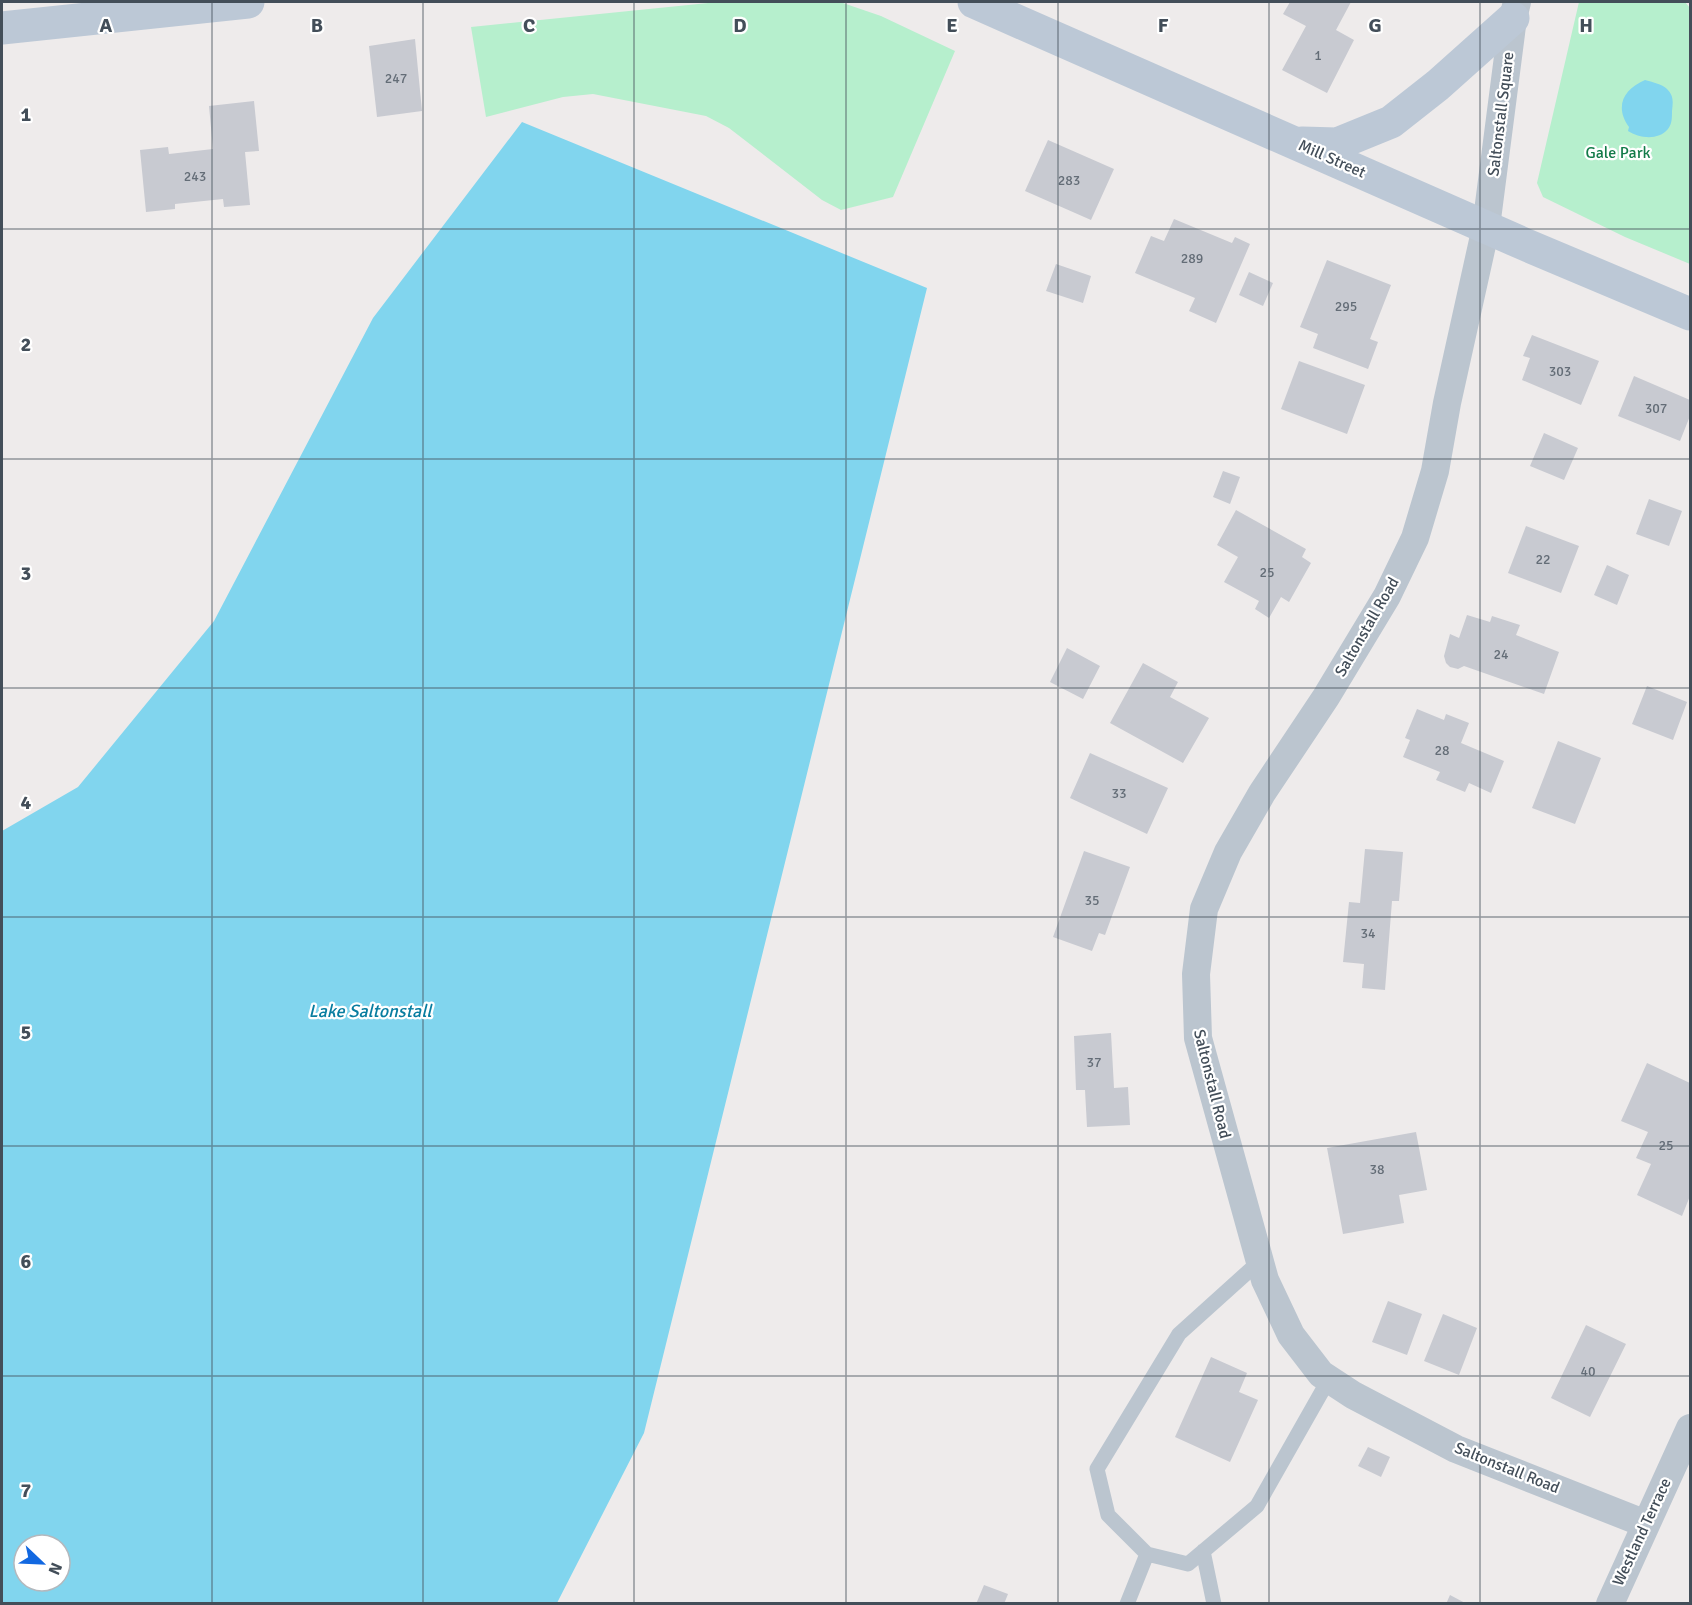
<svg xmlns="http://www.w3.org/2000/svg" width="1692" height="1605" viewBox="0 0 1692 1605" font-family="Signika,sans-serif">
<rect width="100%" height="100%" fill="#eeebeb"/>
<path fill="#b6efcd" d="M718 2H840L881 16 955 51 893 197 841 210 822 200 729 128 706 116 593 94 563 97 486 117 471 27Z
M1579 2H1685L1690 8V264L1625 237 1543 197 1537 183Z"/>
<path fill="#81d5ee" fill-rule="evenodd" d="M1645 80C1652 82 1662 84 1667 89 1674 96 1673 102 1672 111 1672 118 1672 124 1668 129 1658 141 1639 138 1628 131L1629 127C1614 106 1624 89 1645 80Z
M522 122 927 288 644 1433 557 1603H2V831L78 787 214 621 373 318ZM24 1545H60V1581H24Z"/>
<path fill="#c8cad1" d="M1290 2H1351L1336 30 1354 40 1327 93 1282 70 1306 26 1283 14Z
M415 39 422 111 377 117 369 46Z
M254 101 259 151 245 152 250 205 224 207 223 199 175 204V209L146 212 140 150 168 147 169 154 213 149 209 106Z
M1048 140 1114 169 1091 220 1025 191Z
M1174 219 1232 243 1235 237 1250 244 1216 323 1189 311 1195 298 1135 273 1151 236 1164 241Z
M1327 260 1391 285 1370 339 1378 342 1368 369 1313 348 1318 334 1300 327Z
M1056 264 1091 276 1083 303 1046 291Z
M1249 272 1273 283 1263 306 1239 295Z
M1532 335 1599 361 1581 405 1522 380 1530 358 1523 356Z
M1299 361 1365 385 1347 434 1281 409Z
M1634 376 1690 400V416L1680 441 1618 416Z
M1544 433 1578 448 1564 480 1530 466Z
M1223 471 1240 477 1230 504 1213 497Z
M1649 499 1682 511 1669 546 1636 534Z
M1236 510 1306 549 1302 557 1311 563 1289 602 1281 597 1269 618 1255 609 1259 601 1224 582 1238 557 1217 545Z
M1526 526 1579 546 1561 593 1508 573Z
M1607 565 1629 575 1617 605 1594 595Z
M1467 615 1490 622 1492 616 1520 625 1516 635 1559 652 1544 694 1464 666 1458 669 1450 667 1446 663 1444 656 1450 634 1459 638Z
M1067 648 1100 666 1083 699 1050 682Z
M1143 663 1178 682 1170 697 1209 718 1183 763 1110 723Z
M1647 686 1687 702 1673 740 1632 724Z
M1417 709 1444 720 1446 714 1469 723 1461 743 1504 761 1491 793 1469 783 1465 792 1436 780 1440 772 1403 757 1410 740 1405 738Z
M1558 741 1601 758 1575 824 1532 808Z
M1090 753 1168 788 1147 834 1070 798Z
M1365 849 1403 852 1399 901H1392L1385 990 1362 988 1364 964 1343 962 1349 902 1360 903Z
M1084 851 1130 867 1105 935 1099 933 1092 951 1053 937Z
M1111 1033 1114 1088 1128 1087 1130 1125 1087 1127 1085 1090H1076L1074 1036Z
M1647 1063 1690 1083V1196L1682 1216 1637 1195 1651 1164 1636 1158 1648 1132 1621 1121Z
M1416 1132 1427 1190 1399 1195 1404 1223 1343 1234 1327 1148Z
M1388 1301 1422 1314 1407 1355 1372 1342Z
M1443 1314 1477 1328 1459 1375 1424 1361Z
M1586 1325 1626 1344 1590 1417 1551 1398Z
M1211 1357 1247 1373 1239 1392 1258 1400 1230 1462 1175 1437Z
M1368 1447 1390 1457 1381 1477 1358 1466Z
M984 1585 1008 1594 1004 1604H976Z
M1450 1595 1467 1604H1446Z"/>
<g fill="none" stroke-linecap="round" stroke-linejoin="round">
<path stroke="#bbc5cf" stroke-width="15" d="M1260 1261 1179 1334 1097 1469 1108 1515 1147 1554 1188 1564 1257 1506 1329 1379
M1203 1551 1214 1604
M1127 1604 1147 1554"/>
<path stroke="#bbc5cf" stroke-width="28" d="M1517 2 1513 18 1486 227 1447 403 1435 471 1415 538 1387 596 1326 697 1262 793 1228 852 1204 909 1196 974 1198 1038 1265 1280 1291 1335 1321 1374 1353 1395 1456 1449 1646 1524
M1610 1604 1690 1428"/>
<path stroke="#bcc8d6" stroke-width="33" d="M974 2 1524 244 1690 314
M2 28 248 2
M1302 143 1337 144 1391 122 1438 85 1513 18"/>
</g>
<path fill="none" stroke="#434e59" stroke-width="1.5" stroke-opacity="0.55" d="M212 2V1604M423 2V1604M634 2V1604M846 2V1604M1058 2V1604M1269 2V1604M1480 2V1604M2 229H1690M2 459H1690M2 688H1690M2 917H1690M2 1146H1690M2 1376H1690"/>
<g text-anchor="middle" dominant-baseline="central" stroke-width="4.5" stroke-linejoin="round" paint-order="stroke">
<g font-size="14" fill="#646d77">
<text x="1318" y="55">1</text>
<text x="396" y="78">247</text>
<text x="195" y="176">243</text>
<text x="1069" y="180">283</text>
<text x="1192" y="258">289</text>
<text x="1346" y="306">295</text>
<text x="1560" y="371">303</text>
<text x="1656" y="408">307</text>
<text x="1543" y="559">22</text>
<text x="1267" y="572">25</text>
<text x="1501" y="654">24</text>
<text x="1442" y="750">28</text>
<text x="1119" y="793">33</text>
<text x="1092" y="900">35</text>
<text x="1368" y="933">34</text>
<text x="1094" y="1062">37</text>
<text x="1666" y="1145">25</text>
<text x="1377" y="1169">38</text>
<text x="1588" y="1371">40</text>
</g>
<g font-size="16" fill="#434e59" stroke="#fff">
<text transform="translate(1501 114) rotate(-83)">Saltonstall Square</text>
<text transform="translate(1332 159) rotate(24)">Mill Street</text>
<text transform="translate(1367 627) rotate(-60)">Saltonstall Road</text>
<text transform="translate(1212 1084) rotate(76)">Saltonstall Road</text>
<text transform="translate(1507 1468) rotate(22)">Saltonstall Road</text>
<text transform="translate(1642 1532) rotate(-65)">Westland Terrace</text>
</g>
<g font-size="16" fill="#137b49" stroke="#fff">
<text x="1618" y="153">Gale Park</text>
</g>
<g font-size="18" font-style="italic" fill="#087da0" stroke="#fff">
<text x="370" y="1011">Lake Saltonstall</text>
</g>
</g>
<g font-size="20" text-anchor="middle" font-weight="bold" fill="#434e59" stroke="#fff" stroke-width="4.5" stroke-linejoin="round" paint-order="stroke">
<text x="106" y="32">A</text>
<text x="317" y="32">B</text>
<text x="529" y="32">C</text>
<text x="740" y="32">D</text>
<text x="952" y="32">E</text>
<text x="1163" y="32">F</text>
<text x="1375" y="32">G</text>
<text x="1586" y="32">H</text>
<text x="26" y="121">1</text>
<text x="26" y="351">2</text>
<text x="26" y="580">3</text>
<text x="26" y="809">4</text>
<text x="26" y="1039">5</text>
<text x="26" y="1268">6</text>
<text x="26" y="1497">7</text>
</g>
<rect width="1692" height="1605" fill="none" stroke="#434e59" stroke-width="6"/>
<g transform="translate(42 1563) rotate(113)"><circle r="28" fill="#ffffff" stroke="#b4b8bd" stroke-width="1.5"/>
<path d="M0-4.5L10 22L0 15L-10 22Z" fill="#1268e1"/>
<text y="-9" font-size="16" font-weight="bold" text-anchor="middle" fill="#434e59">N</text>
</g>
</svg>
